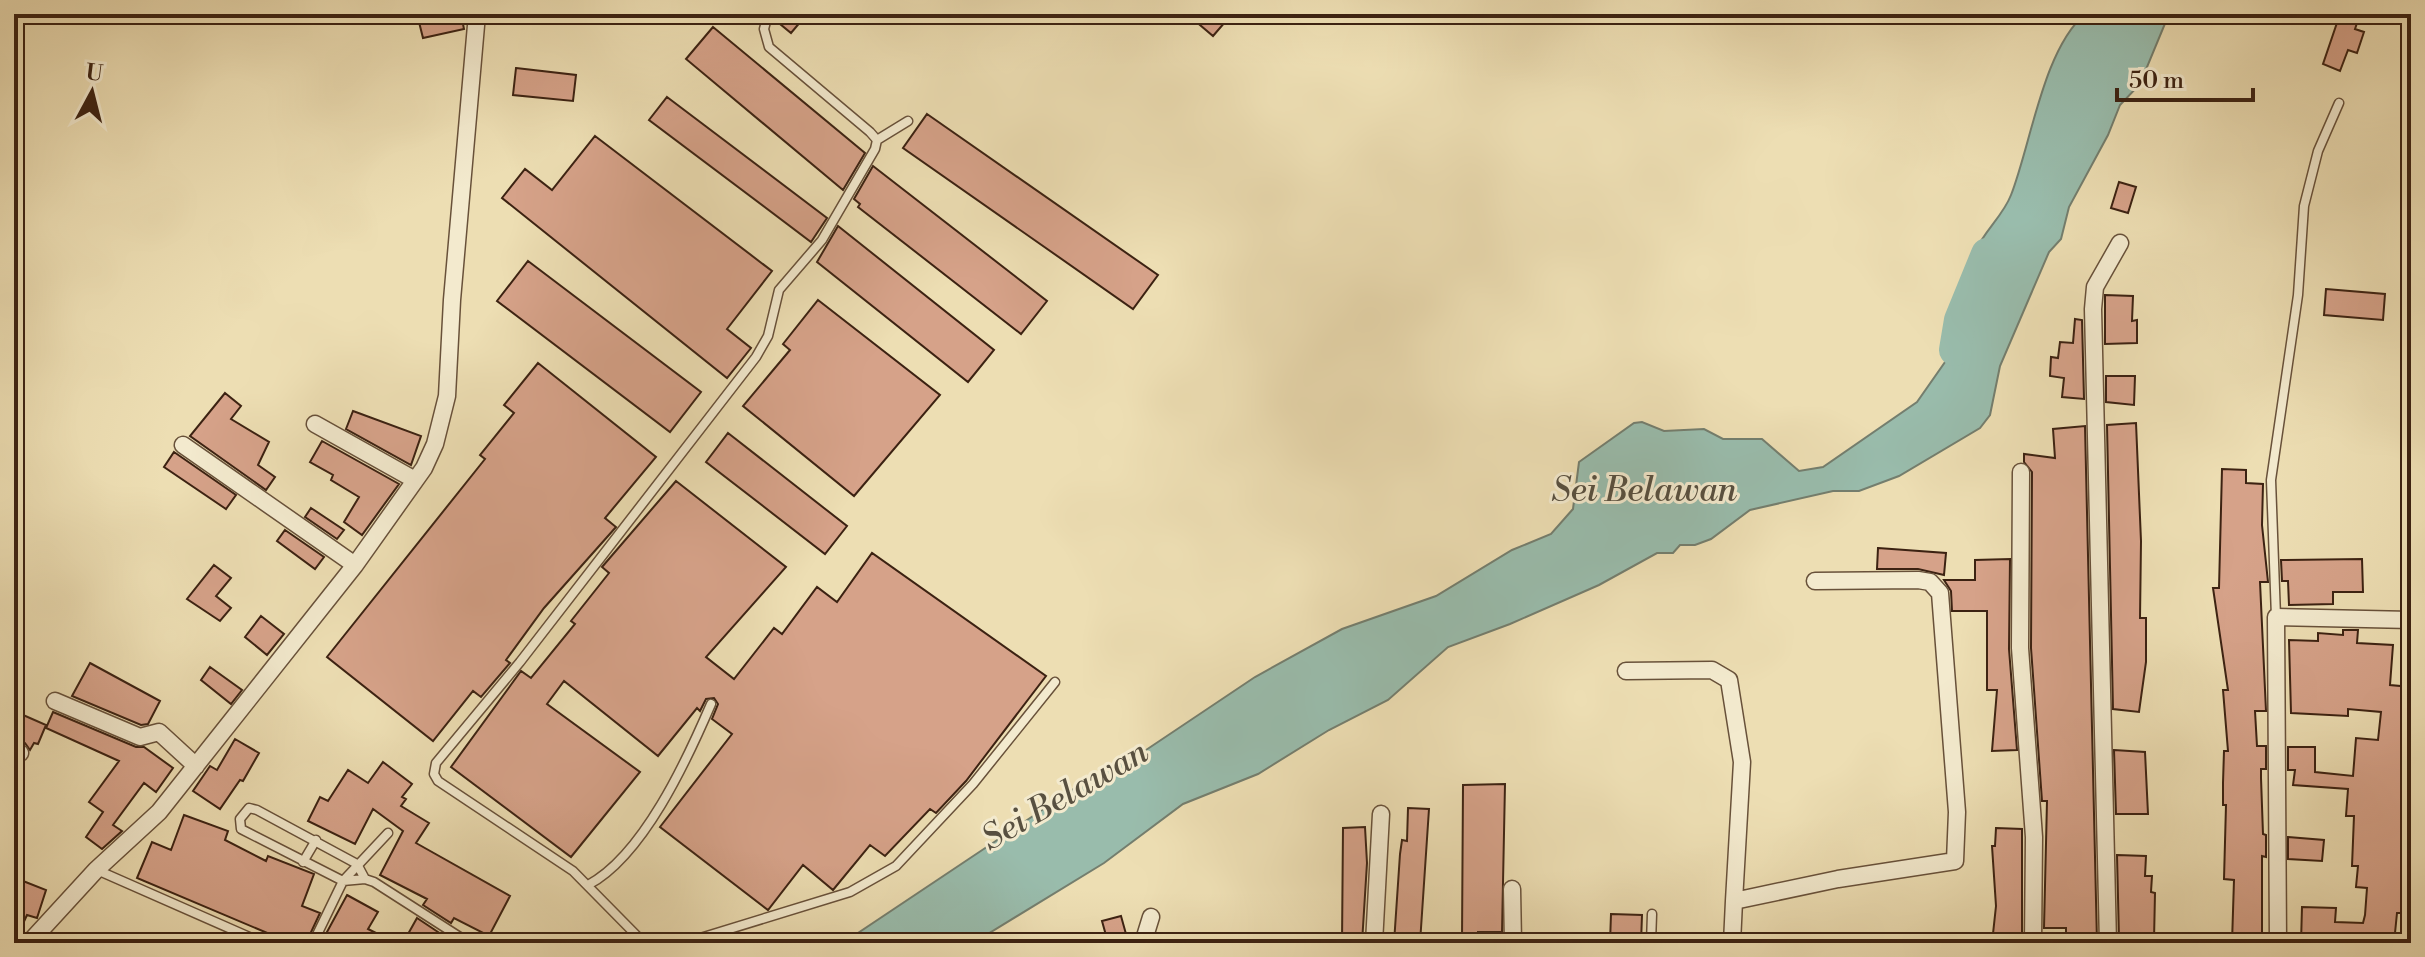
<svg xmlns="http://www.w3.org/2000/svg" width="2425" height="957" viewBox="0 0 2425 957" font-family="'Libre Bodoni',serif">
<rect width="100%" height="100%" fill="#eddeb3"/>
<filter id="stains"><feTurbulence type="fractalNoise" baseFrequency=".0025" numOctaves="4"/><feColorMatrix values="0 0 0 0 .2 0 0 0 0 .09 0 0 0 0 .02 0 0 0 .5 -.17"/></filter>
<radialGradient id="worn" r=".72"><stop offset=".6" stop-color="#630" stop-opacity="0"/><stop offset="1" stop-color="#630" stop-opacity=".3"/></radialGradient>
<path fill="#99bcac" stroke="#747e6e" stroke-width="2" d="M2085 14H2169L2140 84 2120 105 2108 135 2069 207 2061 239 2049 252 2000 366 1990 415 1980 428 1899 476 1859 491H1833L1750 510 1711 539 1695 545H1680L1673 553H1657L1599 585 1510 624 1448 647 1388 700 1329 730 1258 774 1183 804 1104 863 973 943H843L1075 788 1146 750 1255 677 1342 629 1436 596 1512 550 1551 534 1573 509 1579 462 1634 423 1642 422 1664 431 1704 429 1723 439H1762L1799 471 1823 467 1917 402 1945 362 1956 333V317L1971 301C1969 285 1968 266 1975 252 1984 231 2003 216 2011 195 2031 144 2043 50 2085 14Z"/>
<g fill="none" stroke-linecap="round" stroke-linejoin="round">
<path stroke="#99bcac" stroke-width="32" d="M1955 350 1960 320 1987 254"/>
</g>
<path fill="#d6a289" stroke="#3c2212" stroke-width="2" d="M417 14H461L464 29 423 38Z
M775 14H807L791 33 774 19Z
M1187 14H1232L1213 36Z
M2340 14H2360L2355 29 2364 32 2357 53 2348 50 2340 71 2323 64Z
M713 27 865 153 843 190 686 59Z
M516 68 576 75 573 101 513 95Z
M667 97 827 218 811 242 649 120Z
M927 114 1158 275 1133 309 903 148Z
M595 136 772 271 727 329 751 348 727 378 502 198 525 169 552 190Z
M873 166 1047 301 1021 334 858 207 860 204 854 199Z
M2119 182 2136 187 2128 213 2111 208Z
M838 226 994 350 968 382 817 262Z
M528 261 701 392 670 432 497 301Z
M2326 289 2385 294 2383 320 2324 315Z
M2105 295 2133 296 2132 321 2137 320V343L2105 344Z
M818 300 940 395 854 496 743 406 790 350 783 344Z
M2075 319 2082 320 2084 399 2062 397 2064 378 2050 376 2051 357 2058 358 2060 342 2073 343Z
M538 363 656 457 605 518 616 527 544 608 506 660 510 663 481 697 473 691 433 741 327 657 485 459 480 455 514 413 504 405Z
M2106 376H2135L2134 405 2106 402Z
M225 393 241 406 231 419 269 442 258 465 275 477 266 490 190 436Z
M353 411 421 436 411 465 346 429Z
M2136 423 2141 541 2140 618H2146V662L2139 712 2113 709 2107 425Z
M2085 426 2097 943H2066V928H2044L2047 801H2042L2031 648 2032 472 2024 462V454L2055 458 2053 429Z
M728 433 847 526 825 554 706 462Z
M322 441 399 484 362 535 344 522 359 497 331 480 333 475 310 462Z
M174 452 236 495 226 509 164 467Z
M2222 469 2246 470V483L2263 484 2262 525 2268 582H2260L2266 711H2255L2257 746H2266V769H2261V778L2263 834 2266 835V857L2262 856V943H2232L2234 880 2224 879 2226 805H2223V783L2224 751H2228L2223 690H2228L2213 588H2219Z
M676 481 786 567 706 657 734 679 774 628 782 634 817 587 837 602 872 553 1046 676 966 781 936 813 930 809 885 856 870 845 833 890 803 865 768 910 660 827 732 734 712 719 718 704 714 698 706 699 700 711 697 708 658 756 564 681 547 704 640 772 571 857 451 767 521 671 531 678 575 624 571 621 609 573 602 567Z
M311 508 344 530 337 539 305 517Z
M285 530 324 557 315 569 277 541Z
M1878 548 1946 553 1944 575 1918 569H1877Z
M2010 559 2009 649 2017 750 1992 751 1997 690H1987V611H1952L1951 591 1944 580H1975V560Z
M2362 559 2363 592H2333V604L2289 605 2288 581H2282L2281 560Z
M214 565 231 578 216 596 231 608 220 621 187 599Z
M261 616 284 634 267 655 245 637Z
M2343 630H2358L2357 643 2393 645 2390 685 2411 687V817H2404L2402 870H2411V913H2397L2394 943H2301L2302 907 2336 908 2335 922 2363 923 2365 915 2367 888 2356 887 2358 866H2352L2354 816H2346L2348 789 2293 785 2295 770H2288V747H2315V772L2353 776 2356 738 2378 740 2381 712 2348 709V716L2291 713 2289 640 2318 641V633L2343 635Z
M90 663 160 701 148 724 141 725 72 696Z
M210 667 242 690 231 704 201 680Z
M14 711 46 725 38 744 34 743 30 750 25 743 14 739Z
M53 712 136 747H144L173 768 156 792 144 783 113 825 122 831 102 849 86 837 103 812 89 802 119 761 46 728Z
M235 739 259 753 243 781 240 780 220 809 193 791 210 766 217 770Z
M2114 750 2145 752 2148 814H2116Z
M383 762 412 784 402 797 406 799 401 806 429 823 416 843 510 896 489 936 454 918 451 923 423 905 427 899 380 875 403 831 373 809 355 844 308 821 320 797 328 801 348 770 368 783Z
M1505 784 1502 932H1478V938H1462L1463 785Z
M1408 808 1429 809 1420 943H1394L1400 854 1402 840 1407 841Z
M184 815 228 831 225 840 266 861 268 856 314 874 302 906 320 913 306 943H291L137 878 152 842 171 850Z
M1365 827 1367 863 1362 943H1342L1343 828Z
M1996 828 2022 829V943H1992L1996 906 1992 846H1995Z
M2288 837 2324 840 2322 861 2288 859Z
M2117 855 2146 856 2145 876H2152L2151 892 2155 893 2154 940 2119 939Z
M23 881 46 890 37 918 27 915 14 943V907Z
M347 895 378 912 368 929 396 943H321Z
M1611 914 1642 915 1641 943H1610Z
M1121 916 1126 934 1107 939 1102 921Z
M417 918 444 936 440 943H403Z"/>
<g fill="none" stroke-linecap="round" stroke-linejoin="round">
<g stroke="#68513a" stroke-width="11">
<path id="service" d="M877 140 908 121
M2276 617 2271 480 2298 295 2304 206 2318 151 2339 103
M303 862 316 840
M97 870 263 943
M365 879 357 864 257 810 249 808 240 819 241 829 343 881 365 879 374 882 466 941
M588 885C643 856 687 760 711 704
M313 943 343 881 388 833
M644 943 573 871 438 781 434 774 436 763 520 662 756 357 768 336 779 290 822 240 875 149 877 140 870 132 769 47 764 29 768 14
M684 943 850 892 896 866 973 784 1055 682
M1651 943 1652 914"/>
</g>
<g stroke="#68513a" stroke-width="19">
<path id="minor" d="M315 424 415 480
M183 445 355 565
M2021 472 2020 648 2034 837 2033 943
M1626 671 1712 670 1729 680 1742 762 1734 901
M55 701 140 737 159 732 196 766
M14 750 20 753
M1512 889 1513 943
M29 943 96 870 159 812 355 565 424 468 435 444 447 396 452 300 477 14
M1143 943 1151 917
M1374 943 1381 814
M1732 943 1734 901 1838 879 1955 861 1957 812 1940 593 1930 582 1918 580 1815 581
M2108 943 2093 309 2095 287 2120 243
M2278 943 2276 617 2411 620"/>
</g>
<use href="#service" stroke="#f3eace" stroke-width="8"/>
<use href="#minor" stroke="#f3eace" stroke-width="16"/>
</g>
<g text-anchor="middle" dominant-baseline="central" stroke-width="6" stroke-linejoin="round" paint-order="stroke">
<g font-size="34" font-style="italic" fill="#585040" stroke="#f3eace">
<text x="1644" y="491">Sei Belawan</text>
<text transform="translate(1065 796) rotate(-30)">Sei Belawan</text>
</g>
</g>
<rect width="2425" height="957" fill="none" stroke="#eddeb3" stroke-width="48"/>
<rect x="16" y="16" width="2393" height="925" fill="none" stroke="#3c2212" stroke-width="4"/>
<rect x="24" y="24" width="2377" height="909" fill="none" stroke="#3c2212" stroke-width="2"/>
<g transform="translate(92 92) rotate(7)" stroke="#f3eace" stroke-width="6" paint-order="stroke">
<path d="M0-6L14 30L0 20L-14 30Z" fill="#3c2212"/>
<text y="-12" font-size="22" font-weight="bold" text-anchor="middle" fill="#3c2212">U</text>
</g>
<path d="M2117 88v12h136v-12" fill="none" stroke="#3c2212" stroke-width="4"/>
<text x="2129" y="88" font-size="24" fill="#3c2212" stroke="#f3eace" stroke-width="6" paint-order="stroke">50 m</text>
<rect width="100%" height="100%" filter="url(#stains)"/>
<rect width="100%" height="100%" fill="url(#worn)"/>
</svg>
